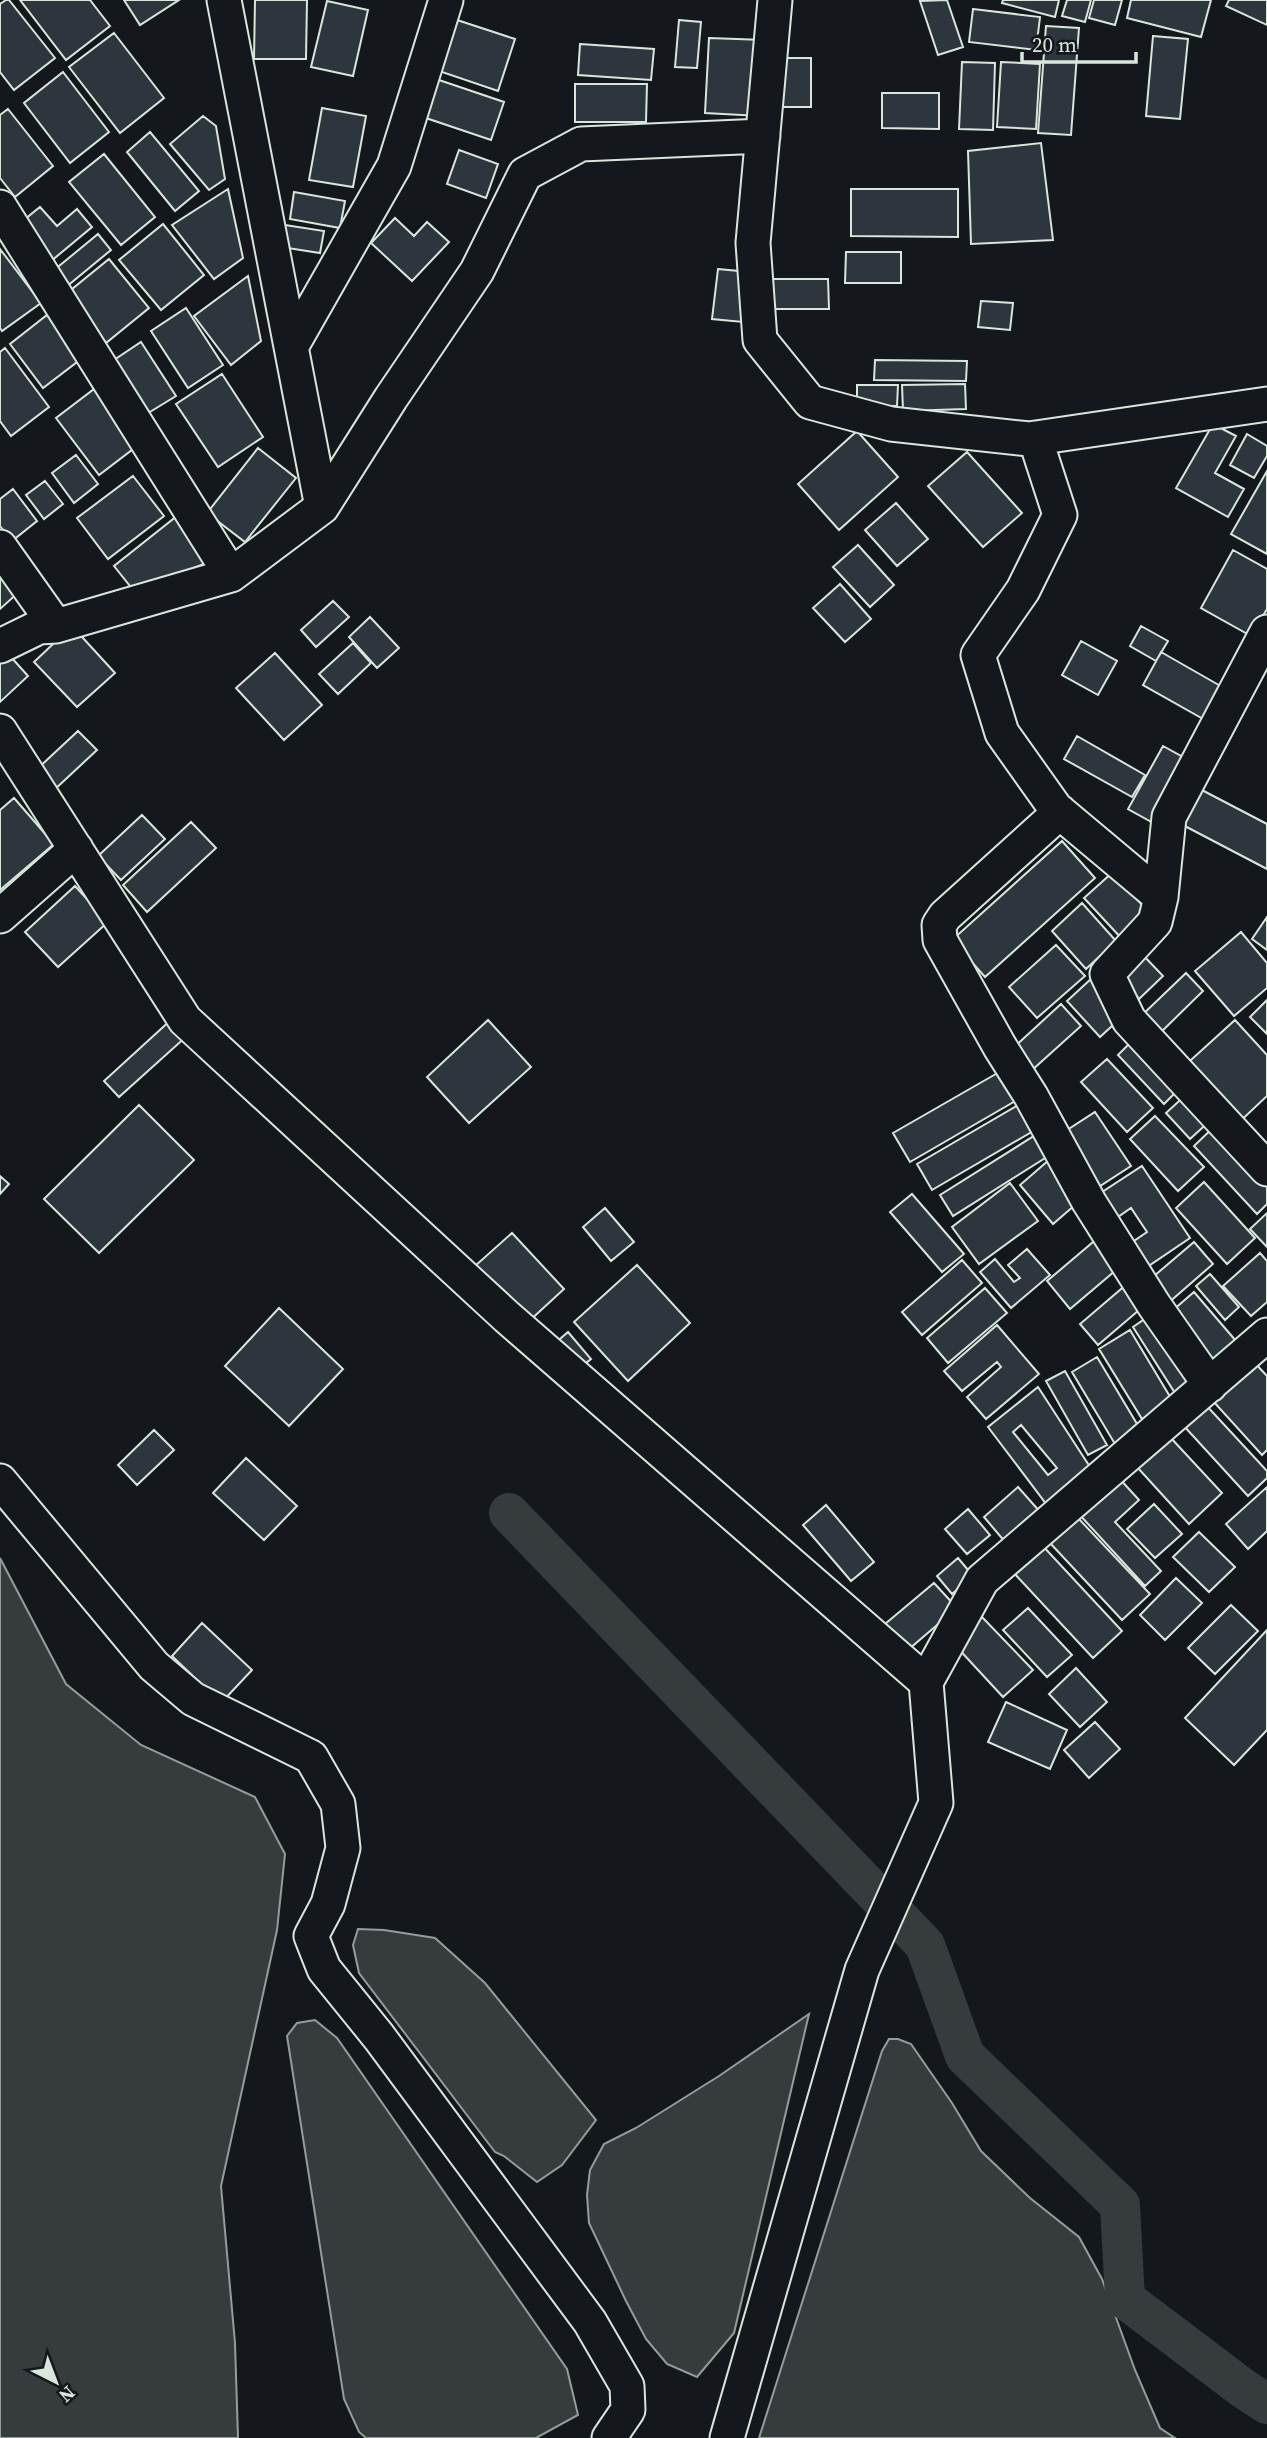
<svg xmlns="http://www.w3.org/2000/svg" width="1267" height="2438" viewBox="0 0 1267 2438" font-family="'Source Serif 4',serif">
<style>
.water{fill:#363b3e;stroke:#939e99;stroke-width:2}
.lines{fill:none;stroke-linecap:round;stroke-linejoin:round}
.canal{stroke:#363b3e;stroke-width:40}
.building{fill:#2c363c;stroke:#d8e6dc;stroke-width:2;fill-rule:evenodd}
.street-casing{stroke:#d8e6dc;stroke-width:37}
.street{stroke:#14181c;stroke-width:33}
</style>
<rect width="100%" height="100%" fill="#14181c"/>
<!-- water -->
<path class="water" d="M0 1558 66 1684 141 1745 255 1797 285 1854 277 1930 221 2186 235 2343 238 2438H0Z
M358 1929 384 1930 435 1938 485 1983 596 2120 562 2165 537 2182 504 2156 495 2152 359 1973 353 1945Z
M809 2014 734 2333 697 2377 667 2364 646 2339 626 2301 589 2223 587 2195 590 2170 604 2144 636 2128 719 2076Z
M315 2020 337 2038 567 2369 578 2415 536 2438H366L359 2432 344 2399 287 2036 297 2023Z
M889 2039H898L911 2044 952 2103 981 2151 1030 2198 1079 2237 1102 2279 1135 2370 1160 2428 1175 2438H759L882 2051Z"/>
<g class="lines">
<!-- canal -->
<path class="canal" d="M509 1513 925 1945 965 2056 1120 2205 1125 2299 1244 2389 1267 2404"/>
</g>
<!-- building -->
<path class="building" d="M6 0H9L55 58 14 90 0 72V4Z
M20 0H90L110 26 66 60Z
M124 0H179L140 25Z
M255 0H307L306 59H254Z
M947 0 963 47 938 55 920 1Z
M1003 0H1059L1055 17 1002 3Z
M1067 0H1091L1085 22 1062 16Z
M1094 0H1122L1115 25 1089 18Z
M1131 0H1211L1201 37 1127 18Z
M1229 0H1267V25L1226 6Z
M327 1 368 10 353 76 311 67Z
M973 9 1040 17 1036 50 969 42Z
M451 18 515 39 498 91 433 69Z
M679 20 701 22 697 68 675 67Z
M1046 26 1079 28 1071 135 1038 133Z
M114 33 164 98 120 133 69 67Z
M1153 36 1188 39 1180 119 1146 116Z
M709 38 764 40 760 116 705 113Z
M580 44 654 49 651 80 578 75Z
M775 58H811V107H774Z
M962 62 995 63 993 130 959 129Z
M1001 62 1040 64 1036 129 997 127Z
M63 72 109 132 70 163 24 103Z
M436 79 504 102 491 140 423 117Z
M575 84H647L646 122H575Z
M882 93H939V129L882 128Z
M322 108 366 116 353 187 309 180Z
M8 109 53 166 15 197 0 178V115Z
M203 116 216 126 225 179 209 190 170 144Z
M150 132 199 191 175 211 127 152Z
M1041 143 1053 240 971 244 968 151Z
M459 150 498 164 486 198 447 184Z
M104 154 155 217 121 245 69 182Z
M228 189 243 258 214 279 172 225Z
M851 189H958V237L851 236Z
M294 192 345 201 340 228 290 219Z
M40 207 57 226 77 209 92 227 50 262 19 224Z
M395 218 414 236 427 222 449 242 412 281 371 243Z
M163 224 204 275 161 310 119 260Z
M285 225 324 231 320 253 281 247Z
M98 234 111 250 66 287 53 271Z
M0 249 41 303 2 331 0 328Z
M846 252H901V283H845Z
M109 259 149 308 106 343 66 294Z
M718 269 749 272 743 322 712 319Z
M248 276 261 341 231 365 194 316Z
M765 279H828L829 309H765Z
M981 301 1013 303 1010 330 978 327Z
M186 308 223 365 188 388 151 331Z
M47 315 81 359 43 388 10 344Z
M141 342 176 396 145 415 111 362Z
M5 348 49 407 11 436 0 421V352Z
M875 360 967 361 966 381 874 380Z
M222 374 263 437 218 467 176 404Z
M965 384 966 409 903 411 902 385Z
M857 385H898L897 406H857Z
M98 386 141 443 99 475 56 418Z
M1213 424 1236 436 1215 473 1244 489 1228 517 1176 488Z
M857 431 898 477 839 530 798 484Z
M1247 434 1267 446V456L1254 478 1230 465Z
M258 448 296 478 245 542 207 513Z
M967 452 1022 513 983 547 928 486Z
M76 455 98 484 74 503 52 473Z
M1267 471V554L1231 534Z
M133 476 164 516 108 559 77 518Z
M45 481 63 504 44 519 26 495Z
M13 489 37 521 12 541 0 526V499Z
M896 503 928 539 897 566 865 530Z
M182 512 217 559 134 591 114 566Z
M858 545 894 585 870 607 833 567Z
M1233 550 1267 569V609L1251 636 1201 608Z
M0 569 20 591 0 609Z
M840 584 871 619 845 642 813 608Z
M333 601 349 617 316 647 301 630Z
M370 617 399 648 377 668 349 637Z
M72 626 115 673 77 707 34 662Z
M1141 626 1168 641 1156 661 1130 646Z
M1081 641 1117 661 1098 695 1062 675Z
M353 643 371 663 338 694 319 674Z
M2 647 28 676 0 702V648Z
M1161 652 1231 692 1212 724 1143 685Z
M275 653 322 705 284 740 236 688Z
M78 731 97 750 53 791 35 771Z
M1077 736 1145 775 1132 797 1064 759Z
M1163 746 1190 761 1155 824 1128 809Z
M1198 788 1267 824V869L1179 823Z
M14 798 54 844 0 890V810Z
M142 815 165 839 121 880 98 856Z
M191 822 216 848 147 912 123 885Z
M1062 841 1095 878 985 977 952 940Z
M1113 872 1151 915 1123 940 1084 898Z
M75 886 108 922 58 967 25 932Z
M1082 903 1116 941 1086 969 1052 931Z
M1267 917V950L1252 939Z
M1241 932 1267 963V988L1234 1016 1195 971Z
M1056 945 1085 976 1037 1018 1009 987Z
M1141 953 1163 976 1139 999 1117 976Z
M1186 973 1203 991 1156 1037 1138 1019Z
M1092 978 1125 1014 1100 1037 1067 1001Z
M1267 1000V1034L1250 1017Z
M1061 1004 1081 1026 1031 1071 1012 1049Z
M173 1018 188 1035 119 1097 104 1081Z
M488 1020 531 1067 469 1123 427 1077Z
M1235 1020 1267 1055V1096L1234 1127 1181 1069Z
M1136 1037 1182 1086 1164 1104 1118 1055Z
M1107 1059 1153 1108 1127 1132 1081 1082Z
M1001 1071 1017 1100 910 1162 893 1133Z
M1189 1092 1213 1118 1190 1139 1166 1113Z
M1020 1104 1035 1130 932 1190 917 1164Z
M139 1105 194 1160 99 1253 44 1199Z
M1095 1112 1131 1166 1097 1188 1061 1134Z
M1155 1116 1204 1167 1178 1191 1130 1139Z
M1219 1122 1267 1173V1204L1257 1214 1194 1146Z
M1037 1134 1050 1155 953 1216 940 1195Z
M1049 1160 1082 1199 1053 1224 1020 1185Z
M1142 1166 1190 1238 1147 1267 1131 1243 1147 1232 1131 1208 1115 1219 1099 1194Z
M0 1176 9 1184 0 1194Z
M1204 1182 1255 1238 1227 1264 1176 1208Z
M1010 1183 1038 1221 979 1264 952 1227Z
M912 1194 964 1254 942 1272 890 1212Z
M605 1208 634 1242 611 1261 583 1227Z
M1267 1213V1247L1250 1229Z
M512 1233 564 1289 527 1323 475 1266Z
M1099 1237 1122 1265 1070 1309 1047 1281Z
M1194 1242 1213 1264 1167 1304 1147 1282Z
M1027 1249 1050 1275 1011 1308 980 1272 995 1259 1014 1282 1020 1278 1008 1265Z
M1260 1253 1267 1261V1302L1251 1316 1223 1286Z
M962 1260 982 1283 922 1335 902 1312Z
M637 1265 690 1323 628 1381 574 1322Z
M1210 1274 1239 1307 1225 1320 1196 1286Z
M1127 1284 1145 1305 1098 1345 1080 1324Z
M985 1288 1007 1313 948 1363 927 1338Z
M1194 1292 1236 1341 1207 1365 1165 1317Z
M279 1308 343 1369 289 1426 225 1366Z
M1155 1312 1198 1378 1175 1393 1133 1327Z
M997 1325 1039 1374 986 1419 967 1397 1001 1367 997 1362 962 1391 944 1371Z
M1130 1330 1172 1400 1142 1419 1099 1349Z
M568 1332 591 1359 576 1371 553 1345Z
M1097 1357 1140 1429 1115 1444 1072 1372Z
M1254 1362 1267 1376V1450L1262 1455 1213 1401Z
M1065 1371 1107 1445 1088 1455 1046 1381Z
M1038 1387 1092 1470 1047 1505 988 1427ZM1021 1425 1057 1468 1048 1475 1013 1432Z
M1205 1404 1267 1471V1478L1248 1496 1183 1425Z
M154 1430 174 1450 137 1485 118 1465Z
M1170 1437 1222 1493 1189 1524 1137 1467Z
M246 1458 297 1506 264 1540 213 1493Z
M1118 1477 1139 1500 1115 1522 1161 1571 1145 1586 1078 1513Z
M1018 1487 1041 1513 1006 1543 984 1517Z
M1267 1487V1531L1248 1549 1226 1524Z
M1154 1504 1182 1534 1155 1558 1127 1529Z
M826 1505 874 1562 851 1581 803 1525Z
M968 1509 990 1535 967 1554 945 1529Z
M1078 1518 1150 1594 1122 1620 1050 1543Z
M1199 1532 1235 1567 1209 1592 1173 1557Z
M1041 1544 1122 1631 1093 1658 1012 1571Z
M958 1558 973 1576 952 1594 937 1576Z
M1176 1578 1202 1603 1165 1640 1140 1615Z
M934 1583 957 1608 902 1655 879 1629Z
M1231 1605 1258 1631 1215 1674 1188 1648Z
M1028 1608 1072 1655 1047 1677 1003 1630Z
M982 1617 1033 1670 1003 1697 954 1644Z
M202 1623 252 1670 221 1703 172 1656Z
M1267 1630V1730L1234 1765 1185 1718Z
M1076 1668 1107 1702 1080 1727 1049 1694Z
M1006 1702 1067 1730 1050 1769 988 1742Z
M1095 1722 1120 1749 1089 1778 1064 1750Z"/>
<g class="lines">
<!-- street casing -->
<g class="street-casing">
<path id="street" d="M224 0 322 507
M775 0 753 243 760 340 810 402 891 424 1029 439 1267 404
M0 207 231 575
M291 347 394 166 446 0
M1035 438 1060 515 1023 590 978 655 1002 733 1056 809 1161 897 1155 922 1107 974 1129 1020 1267 1169
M0 547 56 626
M0 646 39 627 56 626 231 575 322 507 391 398 477 271 525 174 581 144 763 136
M0 731 185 1020 507 1317 926 1682
M1060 812 945 916 939 925 940 940 1000 1047 1031 1096 1089 1202 1154 1305 1210 1385
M1161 897 1169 817 1267 632
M0 916 76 849
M0 1481 154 1666 193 1699 311 1757 338 1804 343 1848 328 1904 311 1936 324 1969 379 2037 590 2322 627 2386 628 2410 609 2438
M727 2438 862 1970 936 1803 926 1682 982 1580 1267 1335"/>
</g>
<!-- street -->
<use href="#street" class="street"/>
</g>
<!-- north arrow -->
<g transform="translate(56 2382) rotate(138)" stroke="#14181c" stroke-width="5" paint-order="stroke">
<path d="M0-5L12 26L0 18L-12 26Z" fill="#d8e6dc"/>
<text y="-10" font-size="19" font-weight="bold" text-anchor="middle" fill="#d8e6dc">N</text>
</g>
<!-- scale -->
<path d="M1022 52v10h114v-10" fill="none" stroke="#d8e6dc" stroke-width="3.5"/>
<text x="1032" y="52" font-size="21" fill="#d8e6dc" stroke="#14181c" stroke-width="5" paint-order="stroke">20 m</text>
</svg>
